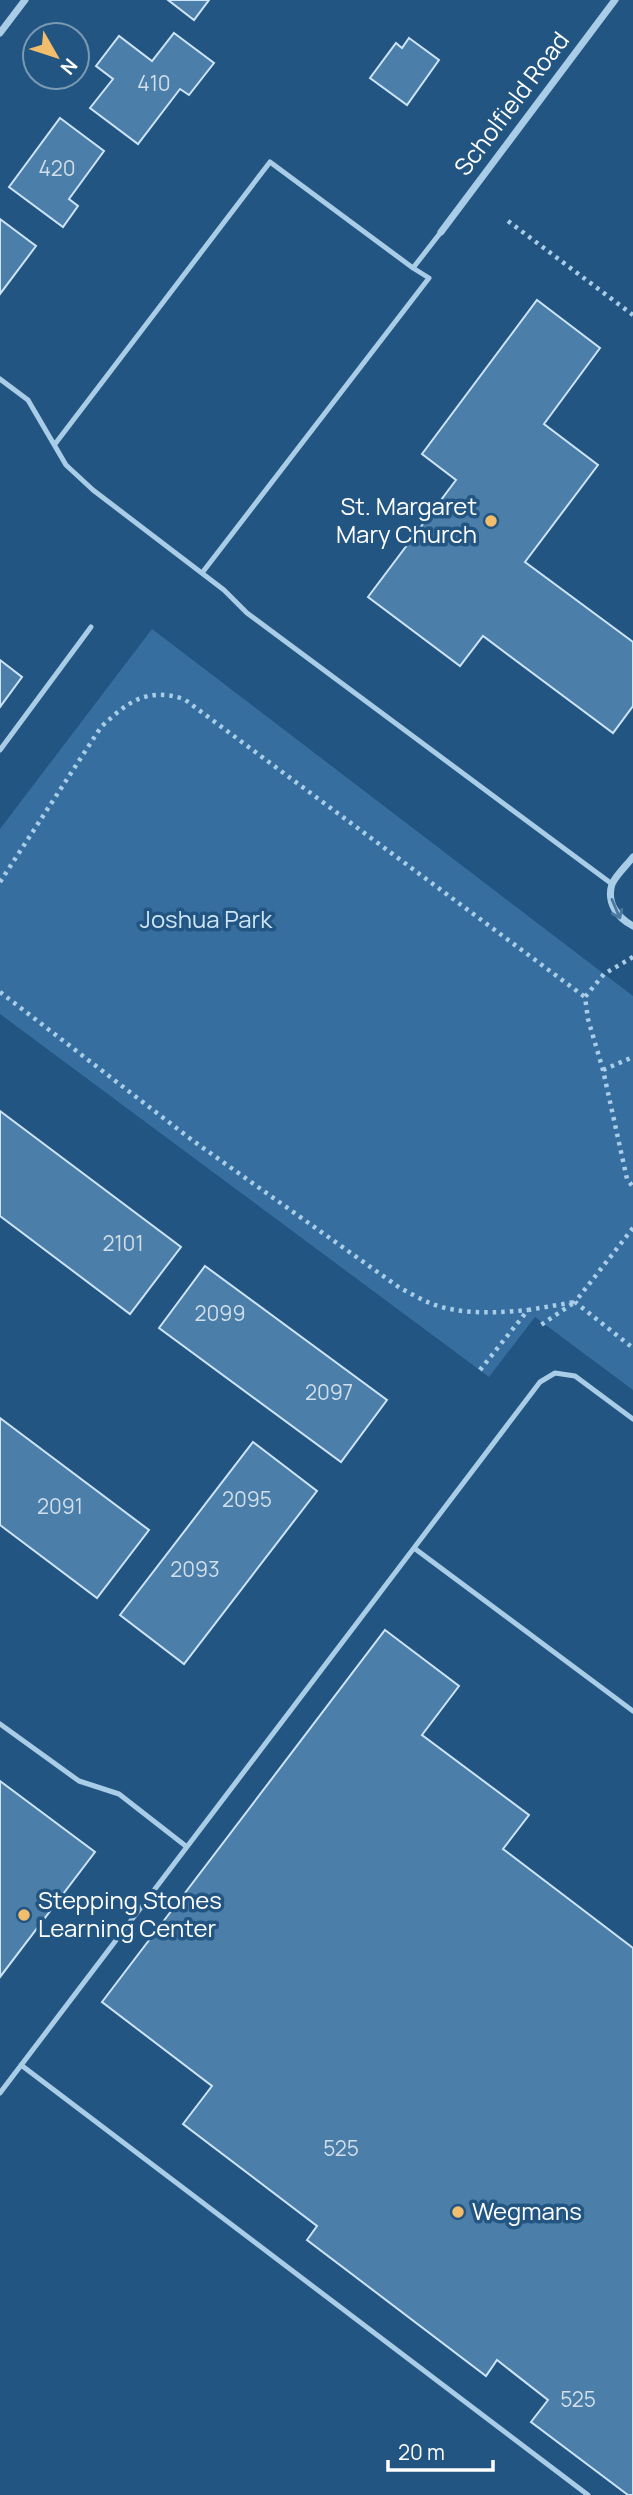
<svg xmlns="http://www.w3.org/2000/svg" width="633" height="2495" viewBox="0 0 633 2495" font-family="Manrope,sans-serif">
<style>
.green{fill:#366f9f}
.building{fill:#4b7faa;stroke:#cde4f6;stroke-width:2}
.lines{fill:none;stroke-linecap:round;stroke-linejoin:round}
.path{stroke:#a9cce7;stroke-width:4.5;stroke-dasharray:3.5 5;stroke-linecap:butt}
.service{stroke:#a9cce7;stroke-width:5}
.minor{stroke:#a9cce7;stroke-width:7}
.oneway{stroke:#4a79a0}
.poi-dot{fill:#f3be6c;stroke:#225581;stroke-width:2.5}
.labels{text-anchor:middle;stroke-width:7;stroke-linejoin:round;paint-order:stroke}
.number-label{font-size:21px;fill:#d2dfea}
.street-label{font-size:24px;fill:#fff;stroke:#225581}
.poi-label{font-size:24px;fill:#fff;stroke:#225581;text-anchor:start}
.park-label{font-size:24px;fill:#cde4f6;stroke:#225581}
</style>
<rect width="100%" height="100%" fill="#225581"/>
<!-- green -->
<path class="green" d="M152 629 633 996V1390L535 1317 489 1377 0 1014V829Z"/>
<!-- building -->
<path class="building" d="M168 0H209L194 20Z
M174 33 214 63 189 95 180 89 138 144 90 108 113 79 96 66 119 36 152 61Z
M409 38 439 60 407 105 370 78 396 43 402 48Z
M60 118 104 151 69 199 78 206 63 227 9 187Z
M0 219 36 246 0 294Z
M537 300 600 348 544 424 598 465 525 562 633 642V706L613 733 483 636 460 666 368 597 456 480 422 454Z
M0 660 22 677 0 707Z
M0 1111 181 1247 130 1314 0 1216Z
M205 1266 387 1400 341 1462 159 1328Z
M0 1418 149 1530 97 1598 0 1525Z
M253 1442 317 1491 184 1664 120 1615Z
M385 1630 459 1686 422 1735 529 1815 503 1849 633 1948V2495H628L531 2422 548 2400 497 2360 486 2376 307 2240 317 2226 183 2124 212 2086 102 2002Z
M0 1781 95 1852 0 1977Z"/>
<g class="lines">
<!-- path -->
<path class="path" d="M508 221 633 315
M0 882 101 727C128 702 146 687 184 699L585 997
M633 957 604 974 585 997 588 1019 603 1070 627 1179 633 1187
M0 992 192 1140 400 1288C410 1293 420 1299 430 1303 459 1315 497 1313 528 1310
M603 1070 633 1057
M633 1228 575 1302 633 1348
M480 1370 528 1310 575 1302 538 1327"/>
<!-- service -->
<path class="service" d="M0 379 28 400 66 465 93 490 224 590 247 613 612 884
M55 444 270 162 413 268
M202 573 429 278 413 268 441 232
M0 750 91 627
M414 1548 633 1711
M0 1724 79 1781 119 1794 187 1847
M21 2065 588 2495
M0 2093 540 1382 555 1373 575 1376 633 1419"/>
<!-- minor -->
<path class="minor" d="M0 33 25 0
M441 232 615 0
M633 857C627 865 616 875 612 884 606 903 618 918 633 926"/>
</g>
<!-- one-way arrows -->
<defs><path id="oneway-shaft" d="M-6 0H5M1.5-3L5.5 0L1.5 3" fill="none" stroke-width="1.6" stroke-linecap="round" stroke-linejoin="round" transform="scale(1.75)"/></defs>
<use class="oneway" href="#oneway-shaft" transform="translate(616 909) rotate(67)"/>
<!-- markers -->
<g class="poi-dot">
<circle cx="491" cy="521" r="7"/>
<circle cx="24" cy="1915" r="7"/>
<circle cx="458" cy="2212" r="7"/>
</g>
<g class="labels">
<!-- number labels -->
<g class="number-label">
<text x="154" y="91">410</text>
<text x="57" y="176">420</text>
<text x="123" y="1251">2101</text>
<text x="220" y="1321">2099</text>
<text x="329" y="1400">2097</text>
<text x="247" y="1507">2095</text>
<text x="60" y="1514">2091</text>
<text x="195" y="1577">2093</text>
<text x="341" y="2156">525</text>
<text x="578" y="2407">525</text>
</g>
<!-- street labels -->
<g class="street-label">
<text transform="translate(512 104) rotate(-53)" y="8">Scholfield Road</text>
</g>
<!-- poi labels -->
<g class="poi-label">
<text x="477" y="515" text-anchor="end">St. Margaret<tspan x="477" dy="28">Mary Church</tspan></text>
<text x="38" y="1909">Stepping Stones<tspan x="38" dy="28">Learning Center</tspan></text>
<text x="472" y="2220">Wegmans</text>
</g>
<!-- park labels -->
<g class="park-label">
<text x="206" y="928">Joshua Park</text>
</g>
</g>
<!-- north arrow -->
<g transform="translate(56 56) rotate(129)"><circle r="33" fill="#225581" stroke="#7a99b3" stroke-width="2"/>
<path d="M0-5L12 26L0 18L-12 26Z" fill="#f3be6c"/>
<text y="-10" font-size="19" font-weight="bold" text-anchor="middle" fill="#ffffff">N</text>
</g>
<!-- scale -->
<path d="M388 2460v10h105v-10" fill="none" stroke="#ffffff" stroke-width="3.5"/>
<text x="398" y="2460" font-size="21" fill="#ffffff" stroke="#225581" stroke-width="5" paint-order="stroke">20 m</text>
</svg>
